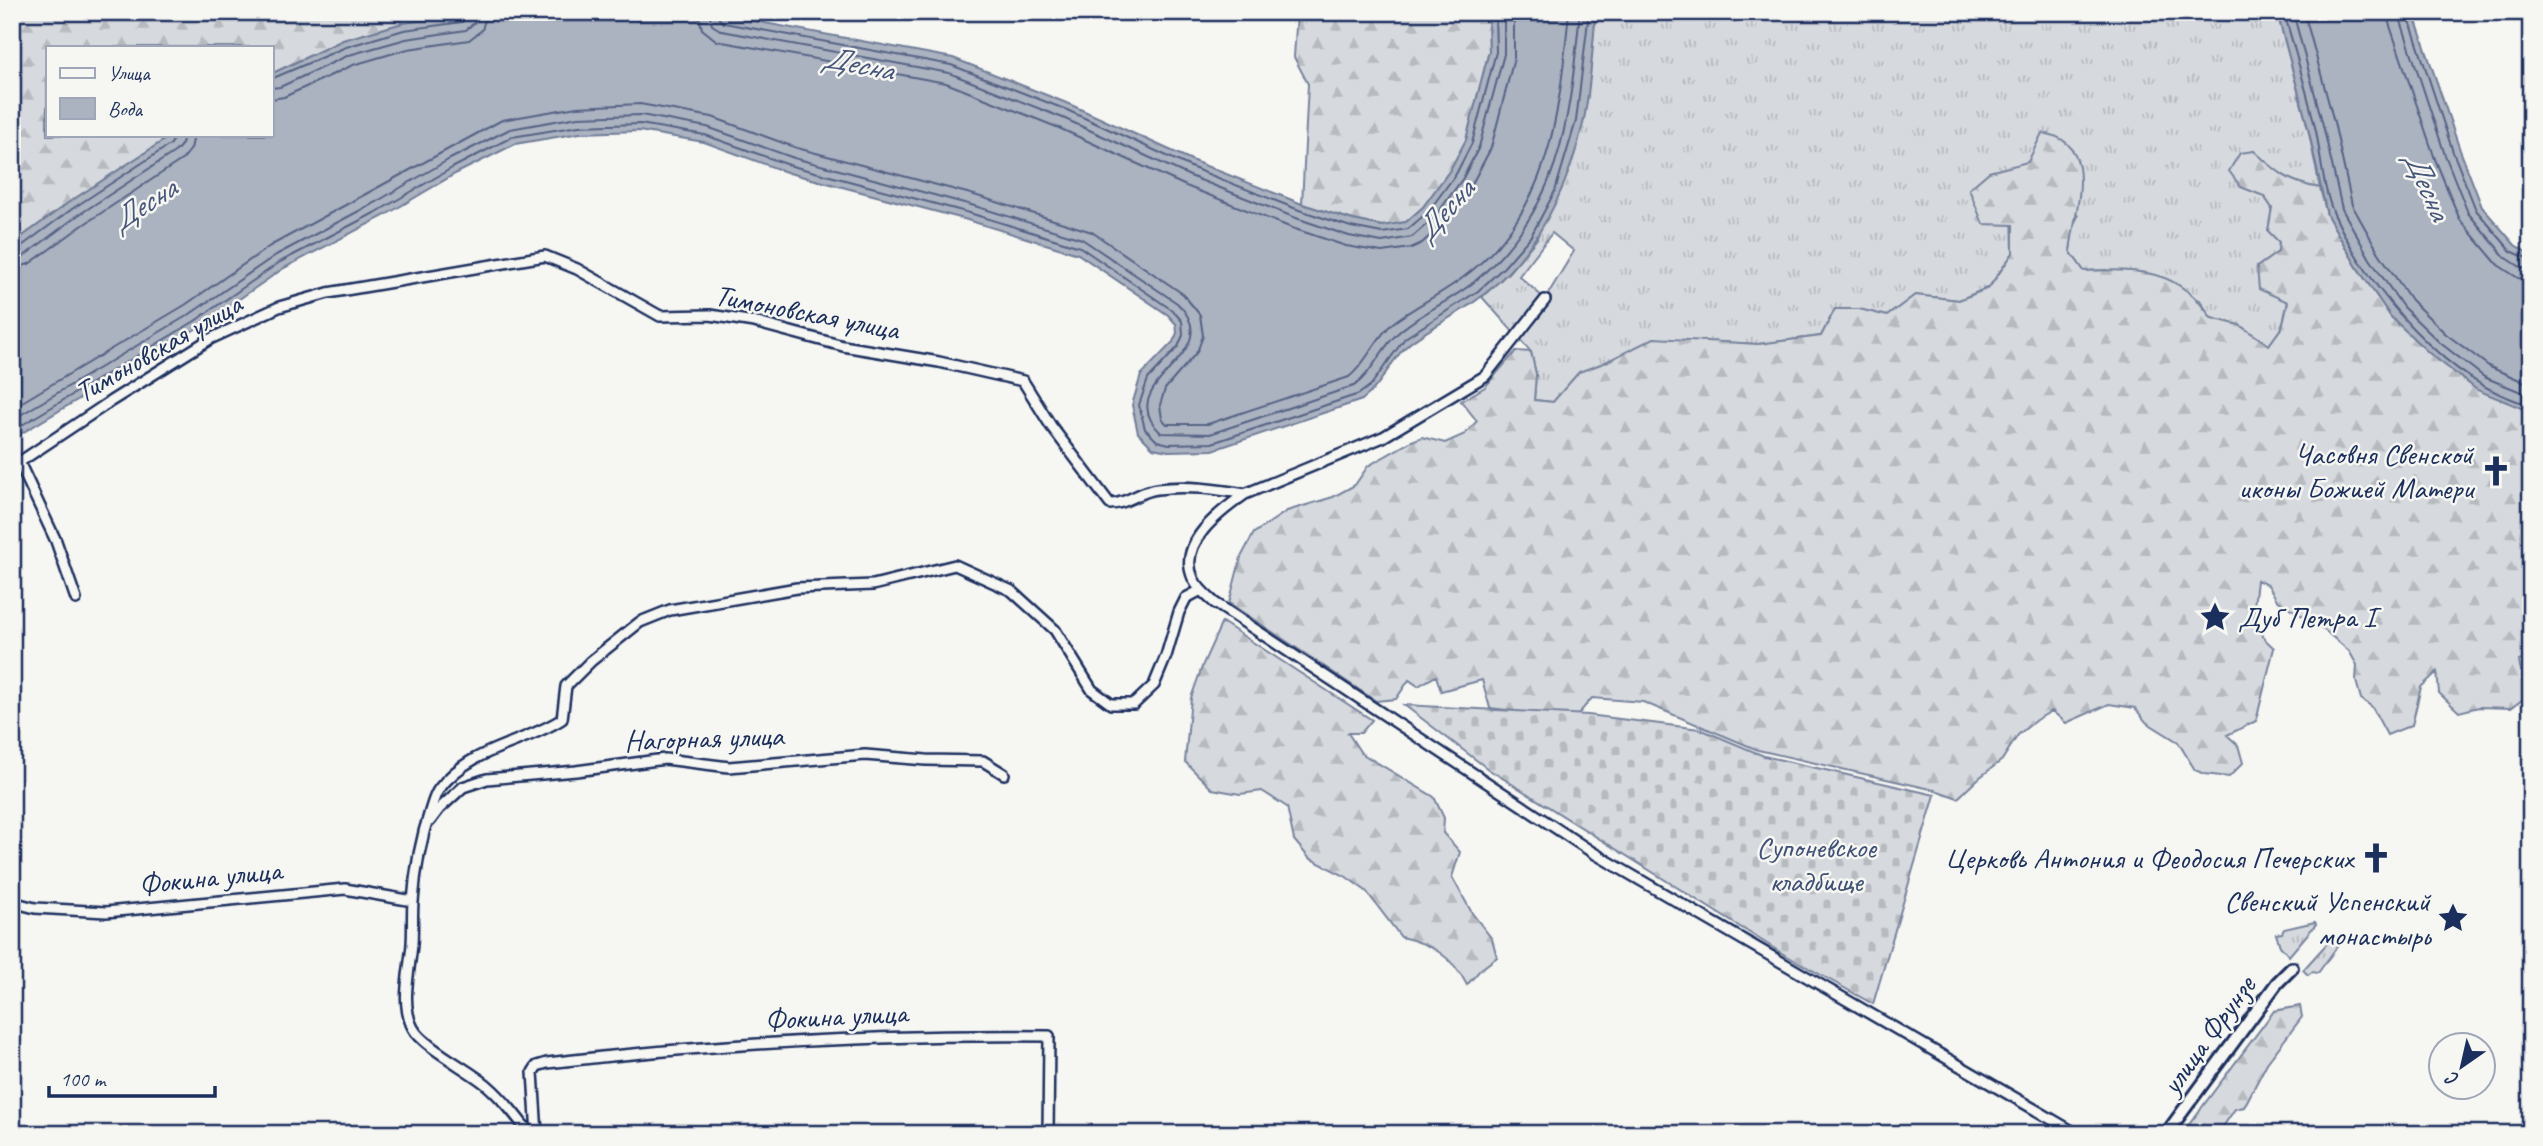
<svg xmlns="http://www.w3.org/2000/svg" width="2543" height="1146" viewBox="0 0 2543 1146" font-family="Caveat,sans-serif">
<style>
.grass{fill:url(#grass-tufts);stroke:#78849e;stroke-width:2;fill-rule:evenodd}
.forest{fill:url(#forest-firs);stroke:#78849e;stroke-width:2}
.cemetery{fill:url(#cemetery-stones);stroke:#78849e;stroke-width:2}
.water{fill:#abb2c0;stroke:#717e99;stroke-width:2}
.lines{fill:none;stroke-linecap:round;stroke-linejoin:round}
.shore{stroke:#556385;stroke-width:2}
.minor-casing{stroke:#1b2f5e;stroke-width:14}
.tertiary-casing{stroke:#1b2f5e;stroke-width:16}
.minor{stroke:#f6f6f2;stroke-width:9}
.tertiary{stroke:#f6f6f2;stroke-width:10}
.labels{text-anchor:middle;stroke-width:5;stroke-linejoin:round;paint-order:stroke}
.street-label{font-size:30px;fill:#1b2f5e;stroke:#f6f6f2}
.poi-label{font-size:30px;fill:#1b2f5e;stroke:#f6f6f2;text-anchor:end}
.park-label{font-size:30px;fill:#405177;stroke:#f6f6f2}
.water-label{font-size:32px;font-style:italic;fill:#46567b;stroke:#f6f6f2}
</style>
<defs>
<pattern id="grass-tufts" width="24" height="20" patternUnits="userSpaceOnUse" patternTransform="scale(1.75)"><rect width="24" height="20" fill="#d6d9dd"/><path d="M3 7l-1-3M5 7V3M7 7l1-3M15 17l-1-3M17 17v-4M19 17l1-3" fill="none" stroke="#b7bbc0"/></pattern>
<pattern id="forest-firs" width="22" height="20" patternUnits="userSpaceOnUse" patternTransform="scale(1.75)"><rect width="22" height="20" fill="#d6d9dd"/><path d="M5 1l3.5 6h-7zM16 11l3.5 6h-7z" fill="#b7bbc0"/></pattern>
<pattern id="cemetery-stones" width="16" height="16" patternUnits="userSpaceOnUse" patternTransform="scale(1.75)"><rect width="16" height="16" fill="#d6d9dd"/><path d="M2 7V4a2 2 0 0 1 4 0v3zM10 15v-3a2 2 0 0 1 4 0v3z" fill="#b7bbc0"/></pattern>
</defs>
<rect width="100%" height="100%" fill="#f6f6f2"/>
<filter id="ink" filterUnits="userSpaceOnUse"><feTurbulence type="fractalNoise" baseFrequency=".0143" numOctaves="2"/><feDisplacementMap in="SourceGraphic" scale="14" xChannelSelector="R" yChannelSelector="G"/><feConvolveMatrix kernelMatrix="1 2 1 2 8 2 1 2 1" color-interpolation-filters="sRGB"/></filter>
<g filter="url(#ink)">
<!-- grass -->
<path class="grass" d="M1596 12H2277L2308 128 2320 188C2289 183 2277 172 2254 151L2241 187 2264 196 2272 208 2268 231 2279 242 2278 252 2257 267 2288 302 2282 327 2269 345 2239 325 2211 318 2200 300 2106 270 2084 271 2070 251 2073 226 2078 216 2028 162 2011 167 2013 253 1989 287 1959 300 1915 295 1887 316 1859 309H1835L1821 336 1758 344 1654 339 1604 363 1579 372 1553 402 1534 400 1536 374 1531 352 1482 297 1509 272 1536 240 1583 123ZM1552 233 1574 251 1545 299 1519 276Z
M2315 922 2316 924 2289 956 2280 946 2276 934 2282 933 2284 929Z
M2332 938 2339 944 2318 973 2312 972 2308 975 2303 970Z"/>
<!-- forest -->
<path class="forest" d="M12 12H82L92 16 98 12H385L403 23 343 40 271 74V47H47V135H172L68 203 12 244Z
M1297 12H1488L1489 51 1466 140 1450 170 1423 207 1406 222 1382 226 1353 220 1302 204 1308 84 1294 57Z
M2042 133C2102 141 2074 213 2070 251L2084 271C2137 269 2179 268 2211 318L2239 325 2269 345 2282 327 2288 302 2259 289 2257 267 2278 252 2279 242 2268 231 2272 208 2264 196 2241 187 2229 171 2240 153 2254 151C2277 172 2289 183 2320 188L2327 215 2357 267 2391 317 2524 410 2531 412V657L2519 661 2526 697 2511 708 2479 707 2459 712 2439 693 2437 672 2421 687 2412 725 2387 735 2372 707 2361 699 2356 681 2357 665 2349 651 2323 629 2277 600 2268 585 2257 580C2254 611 2247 625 2274 648L2256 721 2227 735 2238 745 2243 763 2229 777 2204 774 2195 770 2178 742 2146 722 2135 708 2109 704 2066 723 2052 711 2036 720 2018 735 2002 760 1979 778 1958 798 1935 790 1758 750 1643 702 1592 698 1575 718 1490 708 1482 680 1441 691 1436 676 1418 686 1409 680 1396 699 1376 701 1229 603 1241 557 1254 533 1287 511 1333 497 1355 485 1368 466 1412 441 1422 437 1445 443 1465 434 1477 421 1461 401 1485 387 1516 351 1531 352 1536 374 1534 400 1553 402 1579 372 1604 363 1654 338 1758 344 1821 336 1835 309H1859L1887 316 1915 295 1959 300 1989 288 2013 253V225L1983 224 1969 189 1989 172 2028 162Z
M1222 622 1372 720 1361 733H1348L1361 753 1434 797 1444 818 1443 833 1460 852 1452 877 1472 913 1492 939 1497 957 1480 970 1467 985C1452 956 1432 944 1401 937L1366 891 1345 876 1309 858 1294 840 1287 807 1262 791 1240 794 1212 789 1185 762 1191 698 1203 664Z
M2300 1006 2302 1017 2267 1063 2244 1107 2235 1109 2218 1134H2182L2274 1011Z"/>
<!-- cemetery -->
<path class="cemetery" d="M1404 705 1588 715 1700 729 1764 756 1935 795 1873 1004 1780 952 1488 769Z"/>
<!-- water -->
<path class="water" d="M486 12H706L953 58 1069 104 1196 162 1302 204 1353 220 1382 226 1406 222 1423 207 1450 170 1466 140 1489 51 1488 12H1596C1592 49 1591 88 1583 124 1567 191 1537 253 1482 296 1460 314 1432 326 1410 343 1390 359 1384 384 1362 400L1213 450 1168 451 1153 448 1138 433 1132 405 1141 375 1173 342 1177 333 1176 324 1168 315 1078 254 964 219 789 173 704 142 639 131 580 133 515 144 455 174 384 216 284 268 199 327 12 439V244L68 203 172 135H271V74L343 40 403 23Z
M2277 12H2413L2460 150 2482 207 2515 245 2531 255V412L2477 390 2429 353 2391 317 2357 267 2327 215 2308 128Z"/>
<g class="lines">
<!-- shore -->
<path class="shore" d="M698 12 702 29 717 41 946 83 1059 128 1186 186 1292 228 1346 246 1382 252 1411 248 1422 243 1444 223 1473 182 1491 148 1514 58V12
M709 12 712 25 722 31 949 73 1063 118 1190 176 1296 218 1349 236 1382 242 1412 237 1434 218 1463 178 1479 147 1504 54V12
M718 12 719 19 724 23 951 65 1067 110 1193 168 1299 210 1351 227 1382 233 1408 229 1428 212 1456 174 1472 143 1496 52 1495 12
M2284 12C2295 52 2307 91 2316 131 2321 157 2323 189 2334 214 2367 287 2449 386 2531 405
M2293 12 2323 125 2342 209 2370 259 2403 307 2439 342 2484 377 2531 396
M2304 12 2334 122 2352 205 2379 253 2411 300 2446 334 2490 367 2531 385
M2388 12 2389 23 2435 159 2460 220 2498 265 2518 278 2531 280
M2398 12 2445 155 2468 213 2505 257 2522 268 2531 269
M2407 12 2453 152 2476 210 2511 251 2531 260
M271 79 346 47 404 30 462 22 467 18 468 12
M271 88 280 87 349 55 406 39 466 30 474 23 477 12
M271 99 284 97 353 65 408 49 469 40 482 30 487 12
M12 249 19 248 72 209 171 144 175 135
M12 258 24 256 77 216 176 151 182 144 184 135
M12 269 29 264 83 225 183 159 191 149 194 135
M12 408 185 305 270 246 502 120 577 107 640 104 712 117 797 148 971 194 1092 232 1183 294 1200 315 1203 336 1197 352 1165 389 1160 405 1162 419 1167 424H1208L1349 377C1367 363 1375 338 1393 323 1415 306 1442 294 1465 276 1552 210 1559 112 1569 12
M12 420 190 314 276 255 376 202 448 160 510 129 578 117 641 115 707 127 794 158 968 204 1082 239 1177 303C1233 356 1107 382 1161 433L1210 434 1354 386C1373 372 1381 348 1398 333 1420 313 1451 301 1474 282 1563 207 1569 120 1580 12
M12 431 195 321 280 262 380 210 452 168 512 137 579 126 640 124 705 135 792 166 966 212 1080 247 1172 310 1182 321 1183 335 1178 347 1148 379 1139 405 1145 429 1157 441 1169 444 1212 443 1359 394 1371 385 1405 338 1478 291 1504 267 1531 236 1555 191 1576 121 1589 12"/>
<!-- minor casing -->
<g class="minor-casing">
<path id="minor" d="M1545 300 1485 376 1383 437 1245 494C1221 511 1177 543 1193 578 1197 588 1207 596 1215 603L1592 852 2077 1134
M19 462 56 541 76 599
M12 467 111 401 210 339 279 307 328 293 545 256 577 269 660 316 710 315 754 322 843 346 939 362 1023 381 1051 426 1110 504C1127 504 1140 491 1157 489 1186 485 1216 489 1245 494
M430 821 439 809 463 787 487 779 576 771 665 759 729 767 865 755 926 760 983 761 1004 774
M12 902 35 908 106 912 345 889 413 901
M530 1134C517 1117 504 1100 488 1086 470 1070 423 1047 413 1028 400 1004 410 970 412 944 413 930 412 916 413 902 415 871 421 838 431 808 433 802 435 794 439 789 471 747 522 745 562 719L566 686 591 661 640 622 670 610 797 588 873 585 955 565 1012 591 1055 630 1092 690 1111 704H1134L1154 685 1166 656 1179 612 1186 598 1201 590
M537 1134 533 1072 537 1066 547 1063C713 1044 882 1034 1049 1036L1048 1134"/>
</g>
<!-- tertiary casing -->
<g class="tertiary-casing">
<path id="tertiary" d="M2166 1134 2277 983 2292 968"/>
</g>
<!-- minor -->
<use href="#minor" class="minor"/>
<!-- tertiary -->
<use href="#tertiary" class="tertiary"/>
</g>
</g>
<!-- icons -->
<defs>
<g id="church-bare" transform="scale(2.415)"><path d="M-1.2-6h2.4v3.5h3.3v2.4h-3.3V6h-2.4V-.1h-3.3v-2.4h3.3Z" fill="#1b2f5e" stroke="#f6f6f2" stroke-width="2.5" paint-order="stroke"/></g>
<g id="sight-bare" transform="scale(2.415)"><path d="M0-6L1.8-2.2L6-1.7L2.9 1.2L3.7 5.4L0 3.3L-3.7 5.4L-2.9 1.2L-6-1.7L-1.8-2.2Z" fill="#1b2f5e" stroke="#f6f6f2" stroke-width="2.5" paint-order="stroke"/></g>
</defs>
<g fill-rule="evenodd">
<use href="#church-bare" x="2496" y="471"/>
<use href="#sight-bare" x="2215" y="617"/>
<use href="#church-bare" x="2376" y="858"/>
<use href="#sight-bare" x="2453" y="918"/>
</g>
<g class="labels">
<!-- street labels -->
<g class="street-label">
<text transform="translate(807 312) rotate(11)" y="10">Тимоновская улица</text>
<text transform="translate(158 348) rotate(-30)" y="10">Тимоновская улица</text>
<text transform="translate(704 738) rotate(-2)" y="10">Нагорная улица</text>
<text transform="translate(210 877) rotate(-6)" y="10">Фокина улица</text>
<text transform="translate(836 1016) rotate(-3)" y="10">Фокина улица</text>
<text transform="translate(2208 1035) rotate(-54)" y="10">улица Фрунзе</text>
</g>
<!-- poi labels -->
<g class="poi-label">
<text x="2473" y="464">Часовня Свенской<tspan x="2473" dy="34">иконы Божией Матери</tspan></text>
<text x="2238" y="627" text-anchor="start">Дуб Петра I</text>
<text x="2353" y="868">Церковь Антония и Феодосия Печерских</text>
<text x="2430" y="911">Свенский Успенский<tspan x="2430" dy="34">монастырь</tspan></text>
</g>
<!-- park labels -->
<g class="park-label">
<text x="1816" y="857">Супоневское<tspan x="1816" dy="34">кладбище</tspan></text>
</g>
<!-- water labels -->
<g class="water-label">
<text transform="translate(858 63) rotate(11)" y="11">Десна</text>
<text transform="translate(2428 185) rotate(66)" y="11">Десна</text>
<text transform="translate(143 204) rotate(-33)" y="11">Десна</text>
<text transform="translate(1444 210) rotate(-48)" y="11">Десна</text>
</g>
</g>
<!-- margin -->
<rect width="2543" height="1146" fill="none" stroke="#f6f6f2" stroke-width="42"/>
<rect x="21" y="21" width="2501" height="1104" fill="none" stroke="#1b2f5e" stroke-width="2.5" filter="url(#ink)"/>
<!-- legend -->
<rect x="46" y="46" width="228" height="91" fill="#f6f6f2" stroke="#9ea6b7" stroke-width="2"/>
<rect x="60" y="68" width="35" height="10" fill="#f6f6f2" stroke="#9ea6b7" stroke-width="2"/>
<text x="108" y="80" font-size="21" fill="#1b2f5e">Улица</text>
<rect x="60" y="98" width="35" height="21" fill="#abb2c0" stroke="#9ea6b7" stroke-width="2"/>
<text x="108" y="116" font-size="21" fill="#1b2f5e">Вода</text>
<!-- north arrow -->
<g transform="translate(2462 1066) rotate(214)"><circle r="33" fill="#f6f6f2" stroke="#9ea6b7" stroke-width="2"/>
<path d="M0-5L12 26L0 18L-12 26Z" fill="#1b2f5e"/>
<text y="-10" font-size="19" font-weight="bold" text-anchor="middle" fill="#1b2f5e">С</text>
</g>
<!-- scale -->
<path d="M49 1086v10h166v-10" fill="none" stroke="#1b2f5e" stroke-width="3.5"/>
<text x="60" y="1086" font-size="21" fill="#1b2f5e" stroke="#f6f6f2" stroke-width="5" paint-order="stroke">100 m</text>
</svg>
